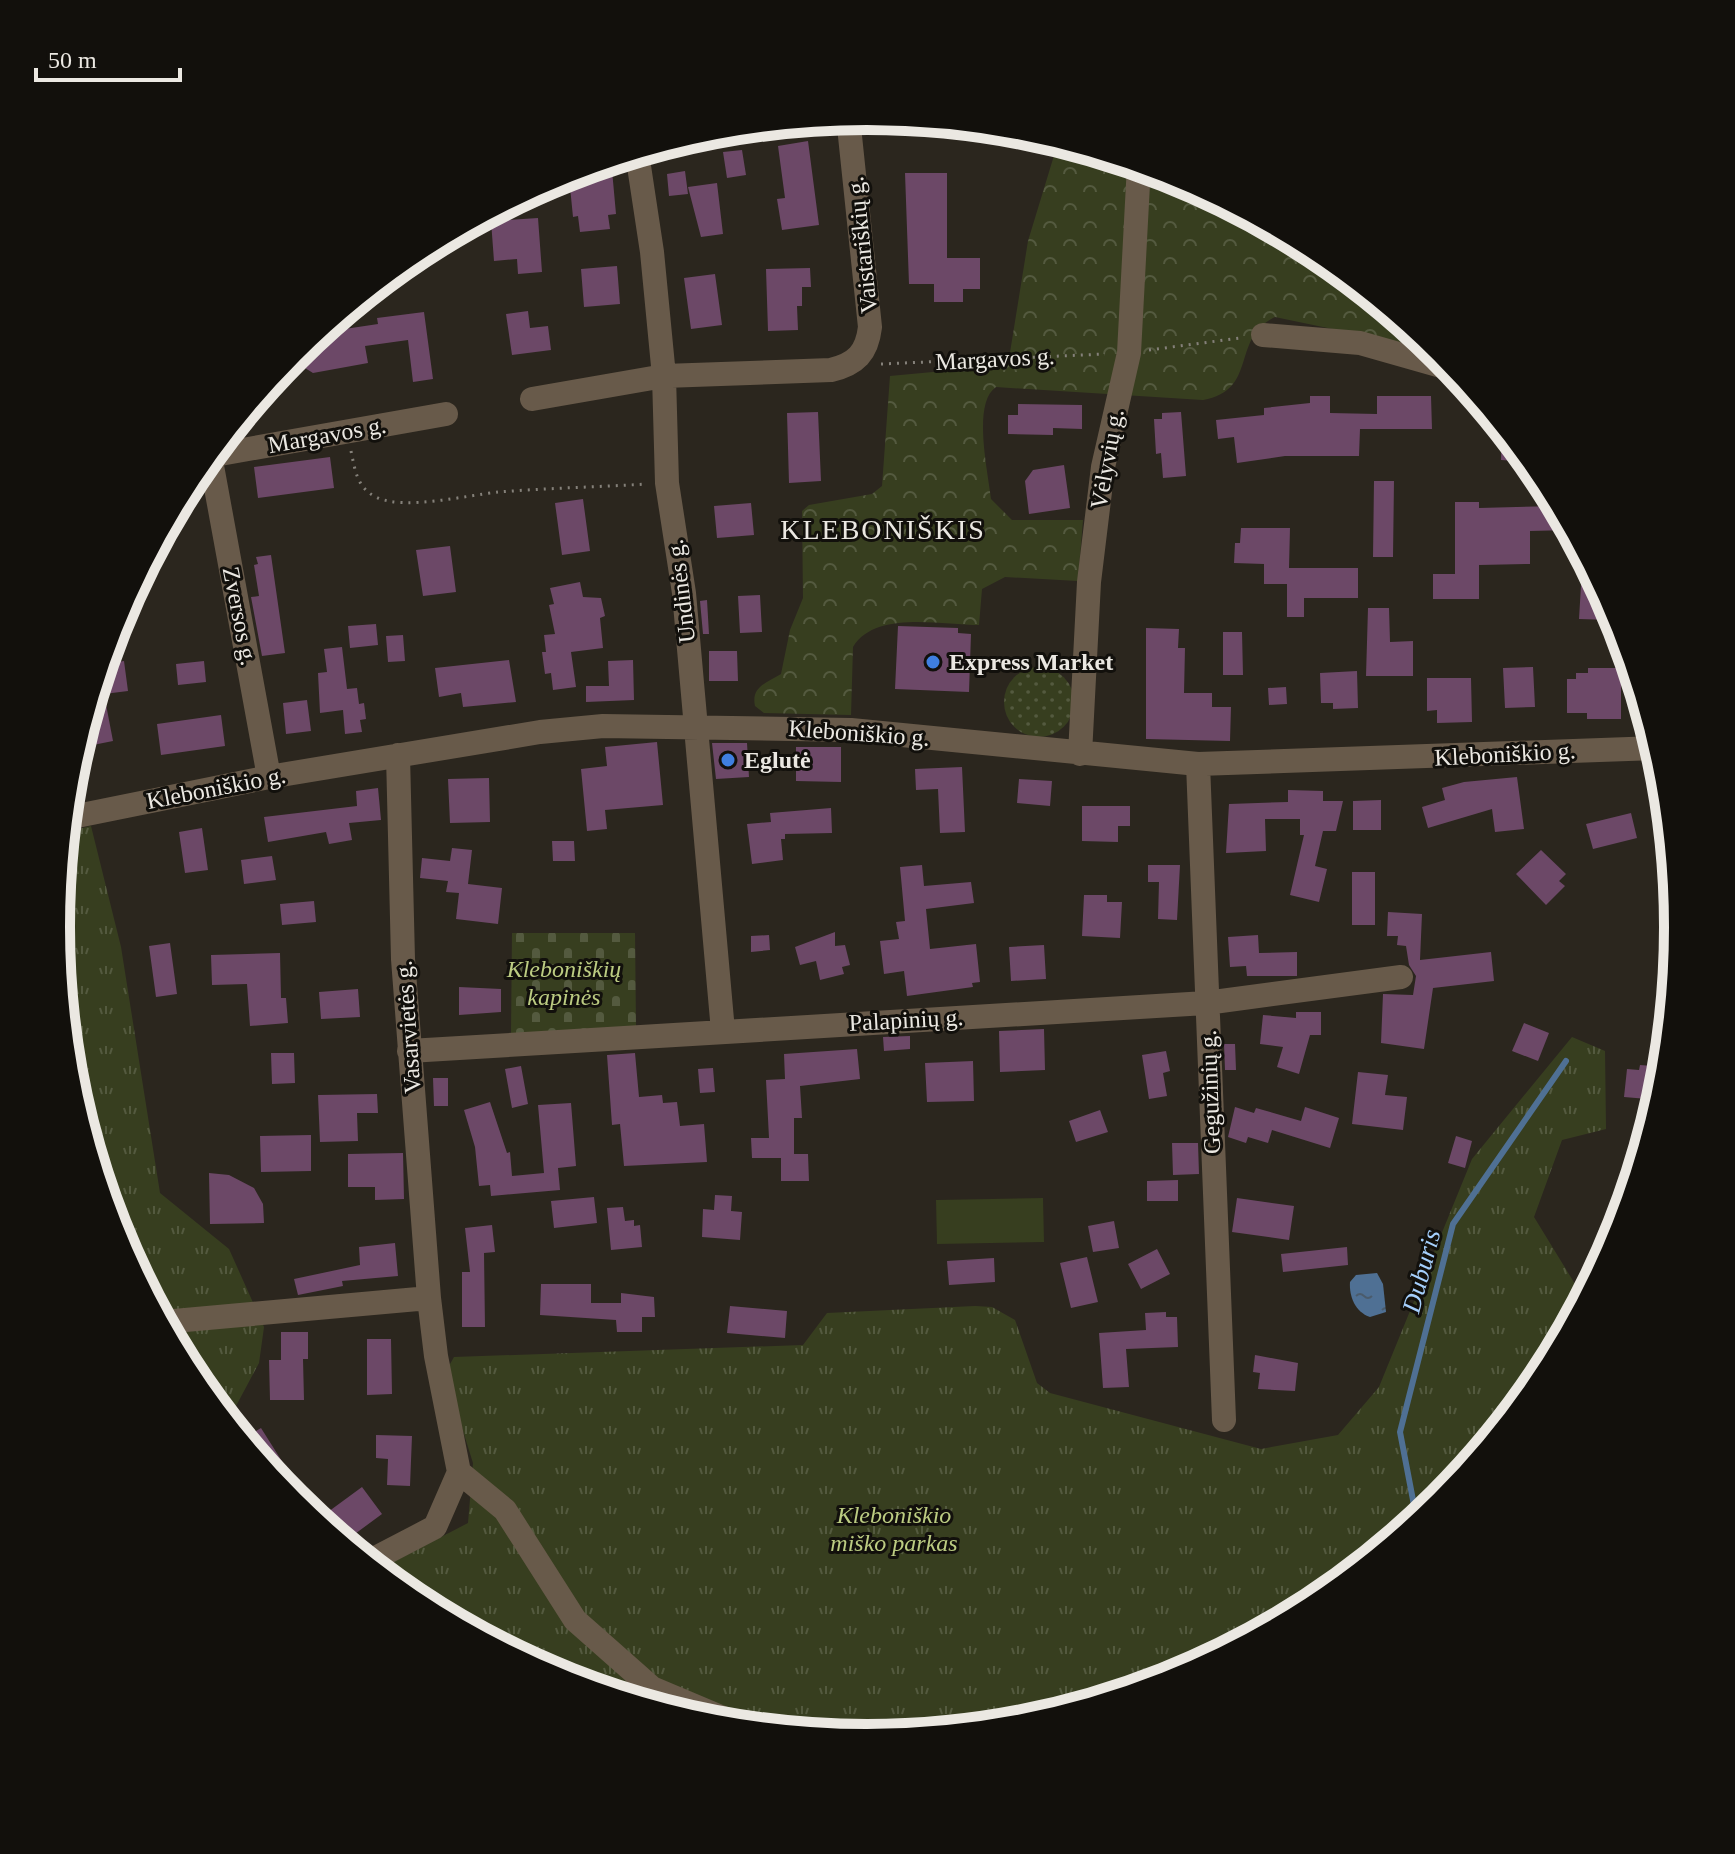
<svg xmlns="http://www.w3.org/2000/svg" width="1735" height="1854" viewBox="0 0 1735 1854" font-family="'Times New Roman',serif">
<style>
.grass{fill:url(#grass-dots)}
.forest{fill:url(#forest-crowns)}
.cemetery{fill:url(#cemetery-stones)}
.park{fill:url(#park-tufts)}
.pitch{fill:#373e1f}
.water{fill:url(#water-ripples)}
.lines{fill:none;stroke-linecap:round;stroke-linejoin:round}
.stream{stroke:#4f7094;stroke-width:6}
.building{fill:#6c4867}
.path{stroke:#85817a;stroke-width:3;stroke-dasharray:2 6;stroke-linecap:butt}
.minor{stroke:#685a4a;stroke-width:24}
.shop-dot{fill:#3f7fe0;stroke:#12100c;stroke-width:3}
.labels{text-anchor:middle;stroke-width:6;stroke-linejoin:round;paint-order:stroke}
.street-label{font-size:24px;fill:#ebe8e2;stroke:#12100c}
.poi-label{font-size:24px;font-weight:bold;fill:#ebe8e2;stroke:#12100c;text-anchor:start}
.park-label{font-size:24px;font-style:italic;fill:#bccc82;stroke:#12100c}
.water-label{font-size:26px;font-style:italic;fill:#a5cffc;stroke:#12100c}
.quarter-label{font-size:28px;letter-spacing:2px;fill:#ebe8e2;stroke:#12100c}
.rim{fill:none;stroke:#ebe8e2;stroke-width:10}
</style>
<defs>
<pattern id="grass-dots" width="8" height="8" patternUnits="userSpaceOnUse" patternTransform="scale(2)"><rect width="8" height="8" fill="#373e1f"/><path d="M2 2h.1M6 6h.1" fill="none" stroke="#545a3f" stroke-width="1.8" stroke-linecap="round"/></pattern>
<pattern id="forest-crowns" width="20" height="18" patternUnits="userSpaceOnUse" patternTransform="scale(2)"><rect width="20" height="18" fill="#373e1f"/><path d="M2 6a3 3 0 1 1 6 0M12 15a3 3 0 1 1 6 0" fill="none" stroke="#545a3f"/></pattern>
<pattern id="cemetery-stones" width="16" height="16" patternUnits="userSpaceOnUse" patternTransform="scale(2)"><rect width="16" height="16" fill="#373e1f"/><path d="M2 7V4a2 2 0 0 1 4 0v3zM10 15v-3a2 2 0 0 1 4 0v3z" fill="#545a3f"/></pattern>
<pattern id="park-tufts" width="24" height="20" patternUnits="userSpaceOnUse" patternTransform="scale(2)"><rect width="24" height="20" fill="#373e1f"/><path d="M3 7l-1-3M5 7V3M7 7l1-3M15 17l-1-3M17 17v-4M19 17l1-3" fill="none" stroke="#545a3f"/></pattern>
<pattern id="water-ripples" width="26" height="14" patternUnits="userSpaceOnUse" patternTransform="scale(2)"><rect width="26" height="14" fill="#4f7094"/><path d="M2 4q2-2 4 0t4 0M15 11q2-2 4 0t4 0" fill="none" stroke="#4a5b6c"/></pattern>
</defs>
<rect width="100%" height="100%" fill="#2b261e"/>
<!-- grass -->
<path class="grass" d="M1004 702a35 35 0 1 1 70 0a35 35 0 1 1-70 0Z"/>
<!-- forest -->
<path class="forest" d="M1056 149H1083L1178 177 1319 253 1438 351 1275 317C1230 338 1259 390 1203 400L996 387C972 403 988 471 991 499L1012 520H1083L1078 581 1005 577 982 589 979 625C942 625 875 610 853 647L851 715 764 713 755 706C751 687 766 683 781 674L790 630 803 598 802 511 809 505 872 494 882 486 890 376 1008 365 1028 241Z"/>
<!-- cemetery -->
<path class="cemetery" d="M512 933H635L636 1027 511 1036Z"/>
<!-- park -->
<path class="park" d="M91 826 121 947 160 1193 229 1249 264 1327 259 1363 236 1406 223 1415C114 1282 61 1098 56 928 55 897 62 863 65 832Z
M1572 1037 1605 1051 1606 1129 1562 1140 1534 1217 1575 1284 1582 1304 1542 1378 1441 1501 1318 1602 1178 1677 1025 1723 867 1738 709 1723 557 1677 416 1601 378 1570 468 1523 473 1463 445 1373 454 1357 803 1345 827 1313 975 1306 992 1307 1015 1320 1037 1383 1050 1393 1261 1449 1338 1435 1379 1387 1472 1159Z"/>
<!-- pitch -->
<path class="pitch" d="M1043 1198 1044 1242 937 1244 936 1200Z"/>
<!-- water -->
<path class="water" d="M1377 1273 1383 1284 1386 1312 1370 1317C1355 1312 1349 1296 1350 1282L1356 1275Z"/>
<g class="lines">
<!-- stream -->
<path class="stream" d="M1417 1521 1400 1432 1453 1224 1566 1061"/>
</g>
<!-- building -->
<path class="building" d="M808 141 819 225 782 230 777 199 785 198 778 146Z
M742 150 746 175 727 178 723 152Z
M612 170 616 214 608 215 610 229 580 232 578 216 573 217 570 187H576L575 174Z
M685 171 688 194 669 196 667 174Z
M905 173H947V258H980V289H963V302H934V284H909Z
M717 183 723 234 701 237 688 187Z
M538 218 542 272 518 274 517 259 494 261 491 221Z
M617 266 620 304 584 307 581 269Z
M810 268 811 287H802V306H797L798 330 768 331 766 269Z
M715 274 722 325 691 329 684 278Z
M528 311 530 328 548 326 551 350 512 355 506 314Z
M424 312 433 379 413 382 408 340 365 346 368 363 313 373 292 360 298 350 318 333 378 324 377 318Z
M1310 396H1330V413L1377 414V396H1431L1432 429H1360L1359 456H1285L1237 463 1234 437 1218 439 1216 420 1264 415V408L1310 403Z
M1018 404 1082 405V429L1053 428V435L1008 434V415H1018Z
M818 412 821 481 789 483 787 413Z
M1181 412 1186 476 1163 478 1161 453 1156 454 1154 419H1162V413Z
M1502 428 1515 443 1530 462 1501 460Z
M330 457 334 488 258 498 254 467Z
M1064 465 1070 508 1029 514 1025 481 1033 470Z
M1374 481H1394L1393 557H1373Z
M583 499 590 551 562 555 555 503Z
M1455 502H1479V508L1558 506 1571 530 1530 531V564L1479 565V599H1433V574H1455Z
M751 503 754 535 717 538 714 506Z
M1241 528H1290L1289 568H1358V598H1304V617H1287V584H1264V564L1234 563 1235 543H1240Z
M450 546 456 592 423 596 416 550Z
M1583 552 1612 607V620L1579 619Z
M271 555 285 653 262 656 251 597 259 596 254 565 258 564 256 557Z
M580 582 583 597 601 598 605 616 600 618 603 648 571 652 576 687 553 690 551 673 545 674 542 652H546L544 635 555 634 549 605 554 604 550 588Z
M760 595 762 632 740 633 738 596Z
M707 600 709 634H703L700 601Z
M1368 608H1389L1390 642 1413 641V676H1366Z
M376 624 378 645 350 648 348 626Z
M898 626 958 628V633L971 634 969 692 895 689Z
M1146 628 1179 629 1178 648H1185L1184 693H1212V707H1231L1230 741 1146 739Z
M1223 632H1242L1243 675H1223Z
M403 635 405 661 388 662 386 636Z
M342 647 347 689 357 688 359 704 364 703 366 719 360 720 362 732 345 734 343 710 320 713 318 673 327 672 324 649Z
M709 651H737L738 681H709Z
M509 660 516 702 463 707 461 693 439 697 435 668Z
M633 660 634 700 586 702V686H609L608 661Z
M124 661 128 691 104 694 113 741 88 746 84 727 103 664Z
M204 661 206 682 178 685 176 664Z
M1533 667 1535 707 1505 708 1503 668Z
M1588 668H1621V719H1587V713H1567V679H1576V673H1588Z
M1357 671 1358 708 1333 709V703H1321L1320 673Z
M1427 678H1471L1472 722 1437 723V710L1427 711Z
M1286 687 1287 704 1269 705 1268 688Z
M307 700 311 731 286 734 283 703Z
M221 715 225 746 161 755 157 724Z
M657 742 663 805 605 810 607 829 587 831 581 769 607 766 605 747Z
M712 743H747L749 777 716 779Z
M796 747H841V782L796 781Z
M962 767 965 832 940 833 938 789 916 790 915 769Z
M1517 777 1524 829 1495 832 1492 809 1428 828 1422 807 1445 800 1442 788 1464 782Z
M489 778 490 822 450 823 448 779Z
M1019 779 1052 781 1050 806 1017 803Z
M378 788 381 820 349 823 352 840 329 844 326 832 268 842 264 817 357 806 356 791Z
M1288 790 1323 791V801H1343L1336 831H1323L1315 866 1327 869 1319 902 1290 895 1304 835H1300V819H1265L1266 851 1226 853 1229 804 1288 802Z
M1381 800V830H1353V801Z
M1082 806H1130V826H1118V842L1082 841Z
M831 808 832 833 785 834V839H781L783 860 752 864 747 824 771 822 770 813Z
M1631 813 1637 838 1593 849 1586 824Z
M202 828 208 870 185 873 179 832Z
M552 841H574L575 861H553Z
M452 848 472 850 468 884 502 888 498 924 456 919 459 893 446 892 448 881 420 878 422 858 450 861Z
M1541 850 1566 874 1559 881 1565 886 1546 905 1516 874Z
M272 856 276 880 244 884 241 860Z
M922 865 924 886 971 882 974 903 926 909 930 949 976 944 980 982 972 983 973 987 907 996 904 971 884 974 880 941 899 939 896 922 905 921 900 867Z
M1148 865H1180L1177 920 1158 919 1159 882H1148Z
M1352 872H1375V925H1352Z
M1084 895H1107V902H1122L1120 938 1082 936Z
M314 901 316 922 282 925 280 904Z
M1388 912 1422 914 1420 960 1491 952 1494 981 1433 988 1424 1049 1381 1043 1383 994 1413 995 1416 976 1409 965 1406 946 1397 945 1398 936H1387Z
M835 932V946L845 945 850 965 842 967 844 974 820 980 816 961 800 965 795 947Z
M769 935 770 950 751 952V936Z
M1258 935 1259 953 1297 952V976H1247L1246 966 1230 967 1228 937Z
M170 943 177 994 156 997 149 946Z
M1044 945 1046 979 1011 981 1009 947Z
M280 953 281 998H286L288 1023 250 1026 247 984 212 985 211 955Z
M459 987 501 989V1012L459 1015Z
M358 989 360 1017 321 1019 319 992Z
M1296 1012H1321V1035H1310L1299 1074 1277 1067 1283 1047 1260 1044 1263 1015 1296 1018Z
M1524 1023 1549 1033 1538 1061 1512 1051Z
M1044 1029 1045 1070 1000 1072 999 1031Z
M910 1036V1049L884 1051 883 1037Z
M1224 1044H1235L1236 1070H1225Z
M857 1049 860 1079 800 1086 802 1118H794V1154H808L809 1181H781V1158H752L751 1138H769L766 1080 785 1079 784 1054Z
M1166 1051 1170 1071 1163 1073 1167 1096 1149 1099 1142 1055Z
M271 1053H294L295 1083 272 1084Z
M635 1053 639 1097 662 1095 663 1103 677 1102 680 1126 704 1124 707 1162 624 1166 620 1124 612 1125 607 1055Z
M973 1061 974 1101 927 1102 925 1063Z
M1640 1065 1665 1067 1659 1100 1624 1097 1627 1069 1639 1070Z
M521 1066 528 1104 512 1108 505 1069Z
M713 1068 715 1092 700 1093 698 1069Z
M1358 1072 1388 1075 1385 1095 1407 1097 1403 1130 1352 1124Z
M433 1078H448V1106H434Z
M377 1094 378 1113H357L358 1141 320 1142 318 1095Z
M490 1102 507 1153 510 1152 512 1176 544 1173 538 1105 571 1103 576 1166 558 1168 560 1190 491 1196 490 1185 479 1186 475 1147 464 1110Z
M1235 1107 1254 1113 1256 1108 1301 1121 1305 1107 1339 1118 1330 1148 1272 1130 1268 1143 1248 1137 1246 1143 1228 1137Z
M1100 1110 1108 1132 1076 1142 1069 1121Z
M311 1135V1171L261 1172 260 1136Z
M1456 1136 1472 1141 1465 1168 1448 1163Z
M1172 1143H1198L1199 1174 1173 1175Z
M403 1153 404 1199 375 1200V1187H348V1154Z
M209 1173 229 1175 254 1188 263 1204 264 1223 210 1224Z
M1178 1180V1201H1147V1181Z
M715 1195 732 1196 731 1211 742 1212 740 1240 702 1237 703 1209 714 1210Z
M594 1197 597 1223 554 1228 551 1201Z
M1237 1198 1294 1206 1289 1240 1232 1232Z
M623 1207 625 1221 634 1220V1226L640 1225 642 1247 611 1250 607 1208Z
M1114 1221 1119 1248 1093 1252 1088 1226Z
M492 1225 495 1252 484 1253 485 1327H462V1272H470L465 1228Z
M395 1243 398 1276 342 1281 343 1286 298 1295 294 1279 360 1265 359 1247Z
M1347 1247 1348 1265 1283 1272 1281 1254Z
M1157 1249 1170 1274 1141 1289 1128 1264Z
M1087 1257 1098 1302 1071 1308 1060 1263Z
M994 1258 995 1282 949 1285 947 1261Z
M541 1284H591V1303H621V1293L654 1297 655 1317H642V1332H617L616 1320 540 1315Z
M730 1306 787 1311 785 1338 727 1333Z
M1166 1312V1317H1177L1178 1347 1126 1349 1129 1387 1103 1388 1099 1333 1146 1330 1145 1313Z
M281 1332H308V1359H303L304 1400H270L269 1360H281Z
M367 1339H391L392 1394 367 1395Z
M1255 1355 1298 1363 1295 1391 1258 1389 1260 1373 1253 1372Z
M261 1428 309 1504 303 1508 243 1439Z
M376 1435 412 1436 410 1486 387 1485 388 1459 376 1458Z
M362 1487 382 1514 344 1542 317 1520Z"/>
<g class="lines">
<!-- path -->
<path class="path" d="M1149 350 1240 338
M881 364 1105 354
M351 451C355 470 357 488 376 497 404 511 467 495 499 492 548 488 598 487 647 484"/>
<!-- minor -->
<path class="minor" d="M637 153 652 252 664 376 667 483 684 593 723 1031
M1263 335 1360 343 1455 370
M532 399 664 376 831 370C856 364 867 353 870 327L848 117
M210 455 269 777
M209 456 446 414
M1080 754 1089 582 1103 467 1129 353 1139 165
M1198 764 1224 1420
M67 818 269 777 540 732 603 726 851 730 1198 764 1657 748
M409 1051 1206 1003 1401 977
M163 1322 429 1298
M459 1472 505 1510 575 1620 652 1688 742 1726
M368 1562 435 1527 459 1472 436 1356 429 1298 403 959 398 755"/>
</g>
<!-- markers -->
<g class="shop-dot">
<circle cx="933" cy="662" r="8"/>
<circle cx="728" cy="760" r="8"/>
</g>
<g class="labels">
<!-- street labels -->
<g class="street-label">
<text transform="translate(862 245) rotate(-96)" y="8">Vaistariškių g.</text>
<text transform="translate(995 359) rotate(-3)" y="8">Margavos g.</text>
<text transform="translate(327 435) rotate(-10)" y="8">Margavos g.</text>
<text transform="translate(1107 459) rotate(-80)" y="8">Vėlyvių g.</text>
<text transform="translate(681 591) rotate(-97)" y="8">Undinės g.</text>
<text transform="translate(240 616) rotate(79)" y="8">Zversos g.</text>
<text transform="translate(859 733) rotate(4)" y="8">Kleboniškio g.</text>
<text transform="translate(1505 754) rotate(-3)" y="8">Kleboniškio g.</text>
<text transform="translate(216 788) rotate(-11)" y="8">Kleboniškio g.</text>
<text transform="translate(906 1020) rotate(-3)" y="8">Palapinių g.</text>
<text transform="translate(408 1027) rotate(-94)" y="8">Vasarvietės g.</text>
<text transform="translate(1210 1092) rotate(-92)" y="8">Gegužinių g.</text>
</g>
<!-- poi labels -->
<g class="poi-label">
<text x="949" y="670">Express Market</text>
<text x="744" y="768">Eglutė</text>
</g>
<!-- park labels -->
<g class="park-label">
<text x="564" y="977">Kleboniškių<tspan x="564" dy="28">kapinės</tspan></text>
<text x="894" y="1523">Kleboniškio<tspan x="894" dy="28">miško parkas</tspan></text>
</g>
<!-- water labels -->
<g class="water-label">
<text transform="translate(1421 1271) rotate(-75)" y="9">Duburis</text>
</g>
<!-- quarter labels -->
<g class="quarter-label">
<text x="883" y="539">KLEBONIŠKIS</text>
</g>
</g>
<!-- crop -->
<path d="M0 0H1735V1854H0ZM70 927a797 797 0 1 1 1594 0a797 797 0 1 1-1594 0Z" fill="#12100c" fill-rule="evenodd"/>
<path class="rim" d="M70 927a797 797 0 1 1 1594 0a797 797 0 1 1-1594 0Z"/>
<!-- scale -->
<path d="M36 68v12h144v-12" fill="none" stroke="#ebe8e2" stroke-width="4"/>
<text x="48" y="68" font-size="24" fill="#ebe8e2" stroke="#12100c" stroke-width="6" paint-order="stroke">50 m</text>
</svg>
